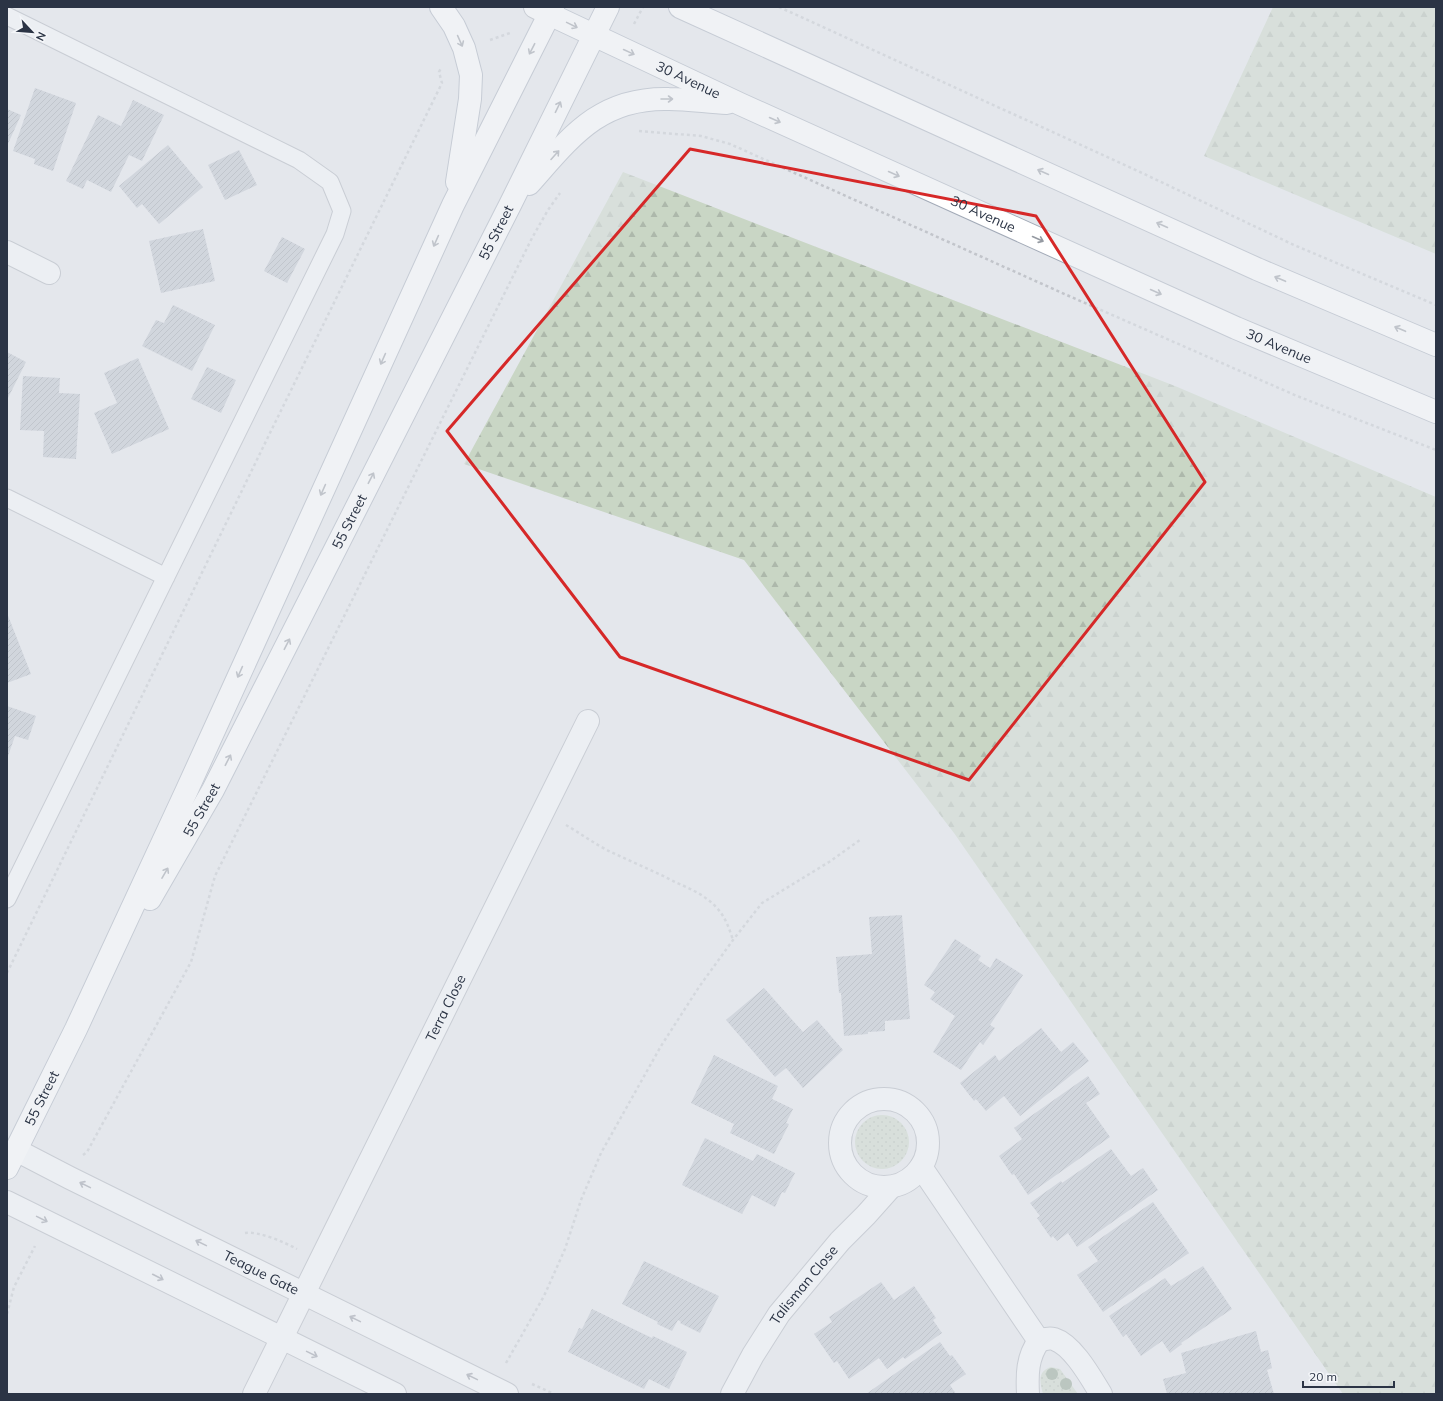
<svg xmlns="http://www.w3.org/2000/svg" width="1443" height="1401" viewBox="0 0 1443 1401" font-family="Mulish,sans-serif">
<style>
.forest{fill:url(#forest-firs)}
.garden{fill:url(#garden-dots)}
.building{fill:url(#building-hatch)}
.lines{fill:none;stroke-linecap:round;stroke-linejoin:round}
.lane-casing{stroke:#a9aeb7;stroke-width:19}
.street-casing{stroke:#a9aeb7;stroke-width:24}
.secondary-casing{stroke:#a9aeb7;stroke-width:24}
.primary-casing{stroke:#a3abb8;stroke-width:24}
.path{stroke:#c2c5cb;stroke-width:2.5;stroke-dasharray:3 3;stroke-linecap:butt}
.lane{stroke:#f7f8fa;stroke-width:17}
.street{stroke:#f7f8fa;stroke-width:22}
.secondary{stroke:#fff;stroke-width:22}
.primary{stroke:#fff;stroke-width:22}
.tree{fill:#899d89}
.oneway{stroke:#959aa2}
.oneway2{stroke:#9196a0}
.marked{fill:none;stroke:#d62828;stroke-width:3;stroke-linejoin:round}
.labels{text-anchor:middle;stroke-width:3;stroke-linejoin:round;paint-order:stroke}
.street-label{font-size:14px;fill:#2b3445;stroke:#f4f6f9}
</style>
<defs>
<pattern id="forest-firs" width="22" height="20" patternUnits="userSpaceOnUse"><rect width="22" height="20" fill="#c9d6c5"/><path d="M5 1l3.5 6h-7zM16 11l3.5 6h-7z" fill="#adb8ab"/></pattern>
<pattern id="garden-dots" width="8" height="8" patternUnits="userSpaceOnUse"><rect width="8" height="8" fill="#c9d6c5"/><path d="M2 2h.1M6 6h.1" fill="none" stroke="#adb8ab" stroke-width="1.8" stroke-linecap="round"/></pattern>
<pattern id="building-hatch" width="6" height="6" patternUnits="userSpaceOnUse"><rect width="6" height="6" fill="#bbc0ca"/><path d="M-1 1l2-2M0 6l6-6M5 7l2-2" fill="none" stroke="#989da6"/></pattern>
</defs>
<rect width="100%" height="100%" fill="#e4e7ec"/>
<!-- forest -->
<path class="forest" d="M1273 7H1436V254L1204 156Z
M623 172 1175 386 1436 497V1394H1343L954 833 744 560 464 464Z"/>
<!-- garden -->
<path class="garden" d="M855 1142a27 27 0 1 1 54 0a27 27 0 1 1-54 0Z
M1051 1367 1060 1369 1078 1394H1043C1040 1383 1037 1371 1051 1367Z"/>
<!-- building -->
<path class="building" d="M35 88 76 103 53 171 34 164 35 159 13 151Z
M133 100 164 115 142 161 129 155 111 192 87 180 83 189 66 181 98 115 121 126Z
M7 109 21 115 7 146Z
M168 145 203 187 159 224 142 204 137 208 119 186Z
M239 150 257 185 225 200 208 165Z
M203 229 215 281 161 293 149 241Z
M282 237 305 249 287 283 264 271Z
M173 305 215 325 192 371 142 346 156 320 164 323Z
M7 352 26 362 7 400Z
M138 358 169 429 112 454 94 413 117 403 104 373Z
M207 367 236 380 221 413 191 399Z
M23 376 60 378 59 393 80 394 76 459 43 457 44 431 20 430Z
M7 613 31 674 7 683Z
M7 706 36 716 28 740 15 736 7 759Z
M902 915 910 1019 885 1021V1031L868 1032V1034L844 1036 841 993H839L836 957 872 954 869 917Z
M955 939 981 956 978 960 990 968 996 958 1023 975 990 1025 995 1028 983 1045 980 1042 961 1070 933 1052 955 1016 930 999 935 992 924 985Z
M764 988 803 1032 817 1020 843 1050 803 1088 786 1068 775 1077 726 1020Z
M1041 1028 1061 1052 1073 1042 1089 1061 1020 1116 1004 1096 986 1111 976 1099 974 1101 960 1083 995 1055 999 1061Z
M714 1055 778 1086 772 1099 793 1109 786 1123 789 1124 774 1154 730 1133 734 1124 691 1103Z
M1088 1076 1100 1094 1086 1103 1110 1137 1028 1195 1014 1174 1012 1175 999 1156 1022 1139 1014 1128Z
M705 1138 753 1161 757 1154 795 1173 785 1193 782 1192 775 1207 752 1195 742 1214 682 1185Z
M1111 1149 1131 1176 1143 1168 1158 1190 1077 1247 1068 1233 1057 1241 1053 1236 1051 1238 1037 1218 1040 1216 1030 1203 1061 1181 1062 1183Z
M1153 1202 1189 1253 1103 1312 1077 1275 1098 1261 1088 1247Z
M644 1261 719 1296 700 1333 680 1323 681 1322 678 1320 672 1331 657 1324 658 1322 622 1304Z
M1203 1266 1232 1309 1181 1343 1182 1344 1170 1353 1162 1341 1141 1356 1126 1334 1123 1337 1109 1316 1165 1278 1171 1286Z
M881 1282 894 1300 914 1286 936 1318 933 1320 942 1333 905 1359 903 1357 887 1369 879 1358 849 1379 837 1361 834 1363 814 1334 832 1322 829 1317Z
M592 1309 652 1338 653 1336 687 1352 669 1389 649 1379 644 1389 568 1352 579 1328 582 1329Z
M1256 1331 1261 1352 1268 1350 1272 1368 1267 1370 1274 1394H1167L1163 1379 1186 1373 1181 1353Z
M940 1342 950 1356 952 1355 966 1374 950 1385 956 1394H866Z"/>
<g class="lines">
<!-- lane casing -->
<g class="lane-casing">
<path id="lane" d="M7 16 299 160 330 182 342 211 335 234 7 899
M7 498 166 577"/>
</g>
<!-- street casing -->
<g class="street-casing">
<g id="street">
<path d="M7 252 49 273"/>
<circle cx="884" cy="1143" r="44"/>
<path id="s1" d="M16 1150 70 1178 507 1394"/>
<path d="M921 1167 1039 1341"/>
<path d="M7 1202 395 1394"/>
<path id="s2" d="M254 1394 588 721"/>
<path id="s3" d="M732 1394 753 1355 779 1314 840 1241 866 1215 891 1187"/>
<path d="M1028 1394C1027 1375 1027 1357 1039 1341 1044 1339 1049 1338 1054 1339 1073 1345 1091 1378 1101 1394"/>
</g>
</g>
<!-- secondary casing -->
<g class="secondary-casing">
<path id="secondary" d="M535 7 549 14"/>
</g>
<!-- primary casing -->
<g class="primary-casing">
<g id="primary">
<path d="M441 7 454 26 464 48 471 75 470 99 457 182"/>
<path d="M680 7 1257 269 1436 345"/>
<path id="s4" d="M549 14 740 104 1236 328 1436 412"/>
<path d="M529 184C570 138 599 97 669 99 688 99 707 102 727 103"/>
<path id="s5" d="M150 899 213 790 510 205 608 7"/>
<path id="s6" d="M7 1168 76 1029 186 792 453 205 553 7"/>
</g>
</g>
<!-- path -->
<path class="path" d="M779 7 1140 172 1294 245 1436 305
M634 24 643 7
M490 40 510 33
M639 131 701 136 730 144 1069 296 1297 396 1436 450
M566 825C580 833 596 845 611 852 632 862 654 871 675 882 689 888 705 895 716 907 725 916 729 928 733 940
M7 973 269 435 442 83 439 72 441 68
M83 1155 87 1152 191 962 215 876 532 238 548 210 560 193
M245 1233C259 1231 284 1242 297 1249
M7 1314 14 1287 35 1246
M506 1363 544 1296 565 1249 581 1200 601 1153 661 1046 699 987 733 940 762 903 829 862 860 840
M532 1384 554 1394"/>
<!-- lane -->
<use href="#lane" class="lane"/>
<!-- street -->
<use href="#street" class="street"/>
<!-- secondary -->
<use href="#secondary" class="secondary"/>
<!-- primary -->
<use href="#primary" class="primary"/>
</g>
<!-- trees -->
<g class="tree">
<circle cx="1052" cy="1374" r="6"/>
<circle cx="1066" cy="1384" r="6"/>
</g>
<!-- one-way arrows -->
<defs><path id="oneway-shaft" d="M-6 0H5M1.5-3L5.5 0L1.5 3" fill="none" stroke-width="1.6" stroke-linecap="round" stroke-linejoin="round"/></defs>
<g class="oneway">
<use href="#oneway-shaft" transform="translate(572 25) rotate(26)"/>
<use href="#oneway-shaft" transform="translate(460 41) rotate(66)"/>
<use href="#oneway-shaft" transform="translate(532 49) rotate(117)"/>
<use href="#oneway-shaft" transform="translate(629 52) rotate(25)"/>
<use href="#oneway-shaft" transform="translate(667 99)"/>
<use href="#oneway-shaft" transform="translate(558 107) rotate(-64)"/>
<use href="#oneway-shaft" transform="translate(775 120) rotate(24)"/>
<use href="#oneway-shaft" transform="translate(555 155) rotate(-48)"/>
<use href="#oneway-shaft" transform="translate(1043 172) rotate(-156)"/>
<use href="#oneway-shaft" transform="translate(894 174) rotate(24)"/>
<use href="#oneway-shaft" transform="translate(1162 225) rotate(-156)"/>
<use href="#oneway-shaft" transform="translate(1038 239) rotate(24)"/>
<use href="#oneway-shaft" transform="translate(436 241) rotate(114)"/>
<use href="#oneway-shaft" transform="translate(1280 279) rotate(-157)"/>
<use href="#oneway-shaft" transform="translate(1156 292) rotate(24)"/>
<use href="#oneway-shaft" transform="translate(1400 329) rotate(-157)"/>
<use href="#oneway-shaft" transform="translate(383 359) rotate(114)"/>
<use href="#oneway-shaft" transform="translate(371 478) rotate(-63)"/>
<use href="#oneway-shaft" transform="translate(323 490) rotate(114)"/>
<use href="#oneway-shaft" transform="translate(287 644) rotate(-63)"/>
<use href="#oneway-shaft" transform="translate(240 672) rotate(114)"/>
<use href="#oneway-shaft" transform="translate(228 760) rotate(-63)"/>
<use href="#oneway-shaft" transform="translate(165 873) rotate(-60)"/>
</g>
<g class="oneway2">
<use href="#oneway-shaft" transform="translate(85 1185) rotate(-154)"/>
<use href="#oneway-shaft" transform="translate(42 1219) rotate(26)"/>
<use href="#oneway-shaft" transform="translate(201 1243) rotate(-154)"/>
<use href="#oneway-shaft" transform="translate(158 1277) rotate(27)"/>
<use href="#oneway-shaft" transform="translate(355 1319) rotate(-154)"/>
<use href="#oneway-shaft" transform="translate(312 1354) rotate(26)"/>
<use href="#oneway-shaft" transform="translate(472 1377) rotate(-154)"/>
</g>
<!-- marked area -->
<path d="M0 0H1443V1401H0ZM690 149 1036 216 1205 482 969 780 620 657 447 431Z" fill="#e4e7ec" fill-opacity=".55" fill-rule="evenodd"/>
<path class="marked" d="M690 149 1036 216 1205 482 969 780 620 657 447 431Z"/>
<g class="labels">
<!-- street labels -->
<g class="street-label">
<text dy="5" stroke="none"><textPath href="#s4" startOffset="154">30 Avenue</textPath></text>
<text dy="5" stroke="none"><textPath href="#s4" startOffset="478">30 Avenue</textPath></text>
<text dy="5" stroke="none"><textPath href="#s5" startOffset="751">55 Street</textPath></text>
<text dy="5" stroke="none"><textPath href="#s4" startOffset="802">30 Avenue</textPath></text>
<text dy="5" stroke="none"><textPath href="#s5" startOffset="427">55 Street</textPath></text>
<text dy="5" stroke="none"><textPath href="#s5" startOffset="103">55 Street</textPath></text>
<text dy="5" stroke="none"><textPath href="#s2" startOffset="431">Terra Close</textPath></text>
<text dy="5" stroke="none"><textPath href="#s6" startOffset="78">55 Street</textPath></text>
<text dy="5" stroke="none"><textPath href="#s1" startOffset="274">Teague Gate</textPath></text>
<text dy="5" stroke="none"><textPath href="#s3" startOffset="131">Talisman Close</textPath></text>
</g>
</g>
<!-- border -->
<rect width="1443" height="1401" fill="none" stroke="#2b3445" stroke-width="16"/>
<!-- north arrow -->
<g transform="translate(32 32) rotate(116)" stroke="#f4f6f9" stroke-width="3" paint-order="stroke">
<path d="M0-3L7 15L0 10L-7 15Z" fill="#2b3445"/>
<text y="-6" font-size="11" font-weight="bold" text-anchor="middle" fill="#2b3445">N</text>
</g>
<!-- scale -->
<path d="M1303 1381v6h91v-6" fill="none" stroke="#2b3445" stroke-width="2"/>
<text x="1309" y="1381" font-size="12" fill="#2b3445" stroke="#f4f6f9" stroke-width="3" paint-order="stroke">20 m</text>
</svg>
